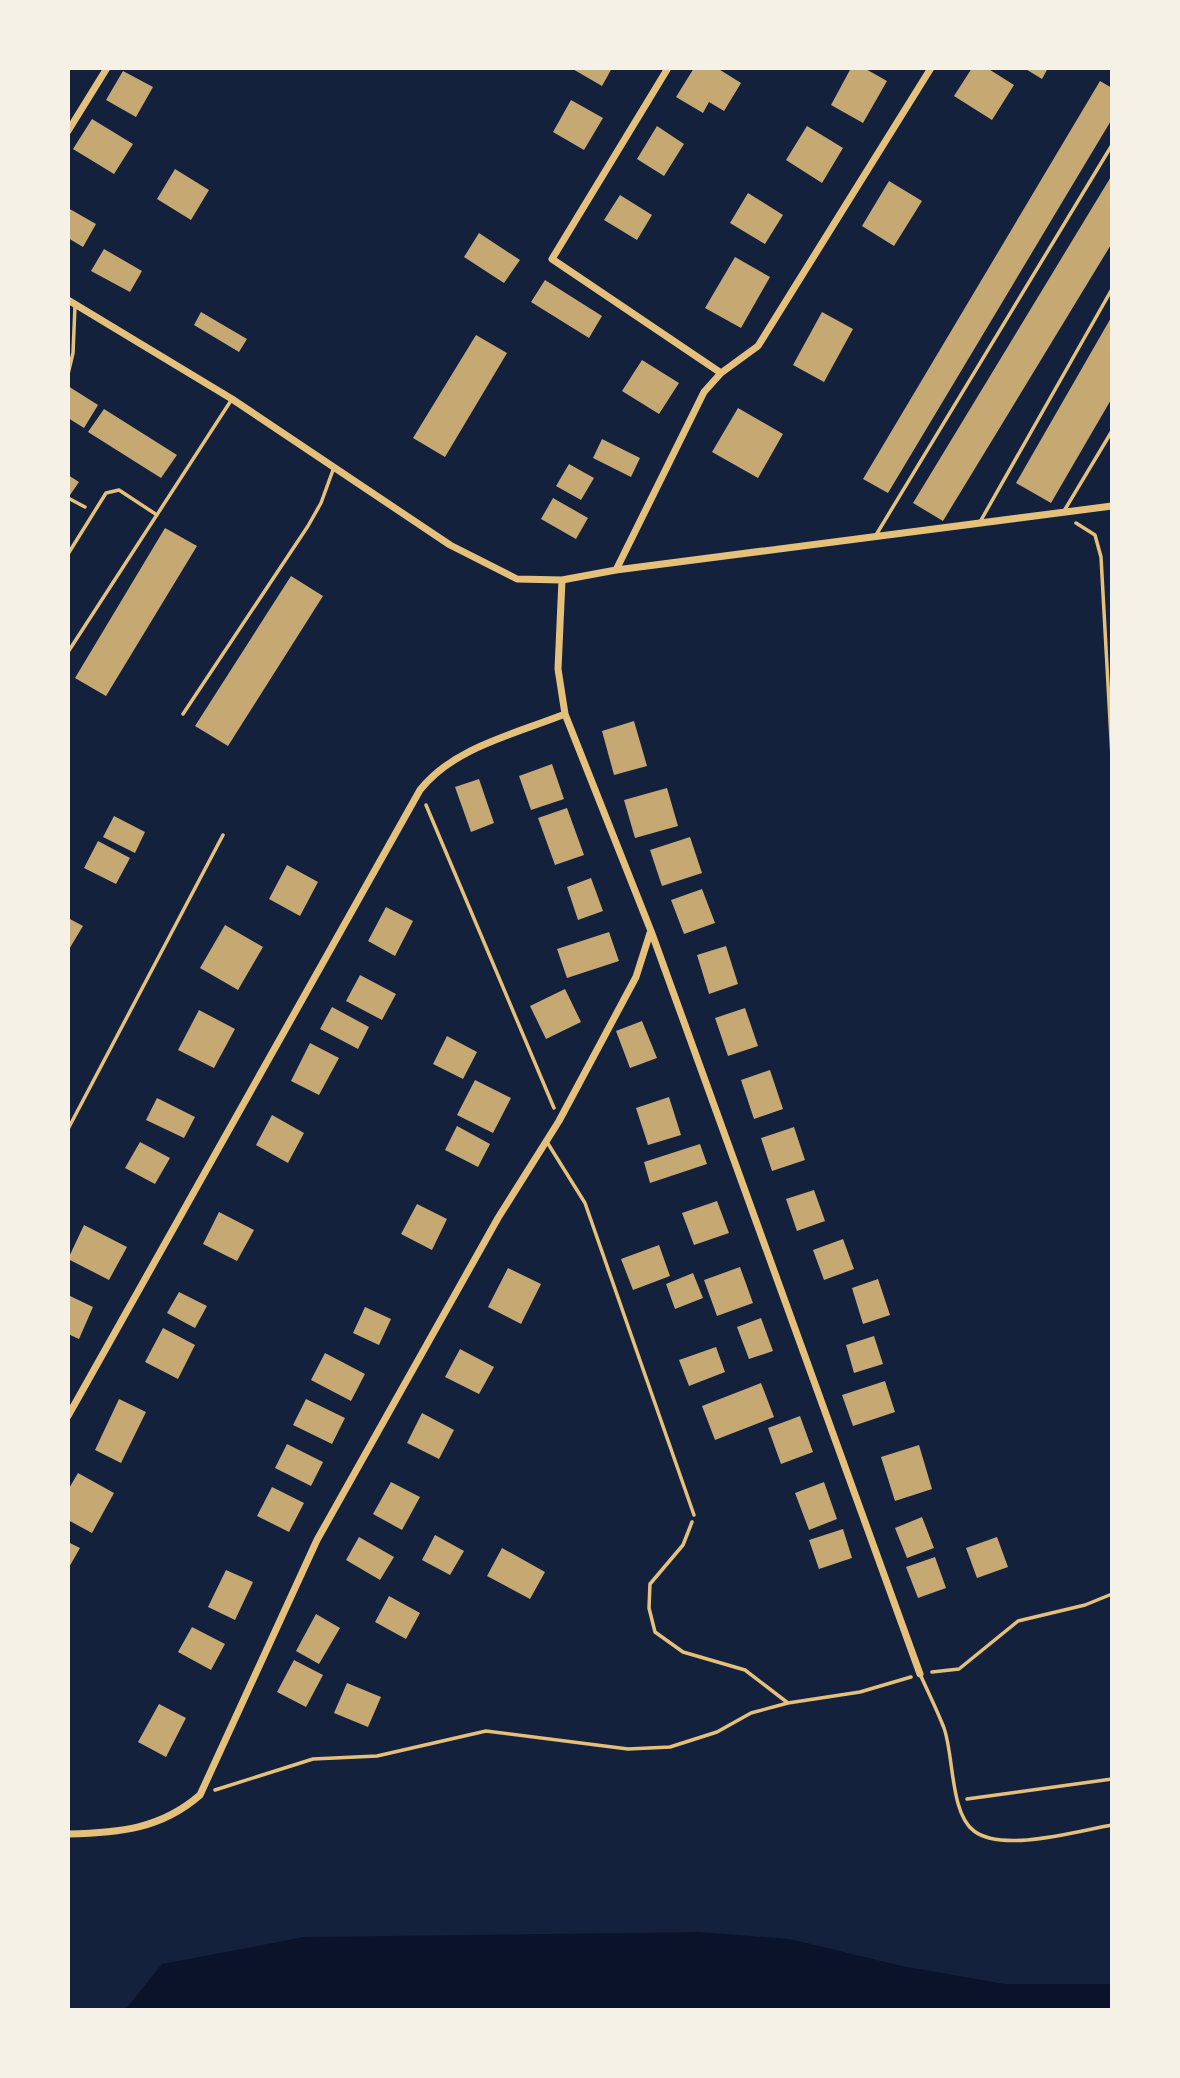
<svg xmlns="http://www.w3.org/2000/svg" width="1180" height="2078" viewBox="0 0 1180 2078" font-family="'Open Sans',sans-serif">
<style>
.water{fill:#0b132b}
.building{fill:#c6a872}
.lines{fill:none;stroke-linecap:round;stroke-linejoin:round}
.path{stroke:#e5c07b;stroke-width:3.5}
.service{stroke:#e5c07b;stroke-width:3.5}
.minor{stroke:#e5c07b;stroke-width:7}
</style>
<rect width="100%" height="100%" fill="#14213d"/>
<!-- water -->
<path class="water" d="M699 1932 790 1939 902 1966 1005 1984H1112V2010H125L162 1964 304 1937Z"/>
<!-- building -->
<path class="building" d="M571 68H612L602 86Z
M694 68H717L741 83 724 111 709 102 703 113 676 97Z
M851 68H864L887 81 863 123 831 105Z
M972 68H987L1014 85 992 120 954 96Z
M1024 68H1048L1042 79Z
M123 71 153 87 136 117 106 100Z
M1100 81 1112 88V119L888 493 863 479Z
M571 100 603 118 584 150 553 132Z
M92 119 133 144 114 174 73 149Z
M657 126 684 144 664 176 637 159Z
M807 126 843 148 822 183 786 160Z
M175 169 209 190 191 220 157 199Z
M1112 175V243L943 521 913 503Z
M889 181 922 201 894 246 862 226Z
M748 193 783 215 765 244 730 223Z
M620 195 652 215 637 240 604 220Z
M68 208 96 224 83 247 68 238Z
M479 233 520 260 504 283 464 257Z
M104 249 142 271 130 292 91 271Z
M735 257 770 277 741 328 705 308Z
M545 280 602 316 589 338 531 302Z
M201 312 247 339 239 352 194 325Z
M822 312 853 329 824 382 793 365Z
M1112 316V398L1051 503 1016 483Z
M476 335 507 353 445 457 413 438Z
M642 360 679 383 659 414 622 391Z
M68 386 98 405 84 428 68 418Z
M738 408 783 434 758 478 712 452Z
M104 409 177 455 161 478 88 432Z
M602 439 640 458 631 477 593 458Z
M569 464 594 478 581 500 556 486Z
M68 475 79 482 68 498Z
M553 498 588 518 576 539 541 519Z
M165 528 197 546 106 696 75 678Z
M291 576 323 596 228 746 195 726Z
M634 721 647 766 614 775 602 731Z
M552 764 564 799 531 810 519 776Z
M479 779 494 823 471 832 455 787Z
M667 788 678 826 635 838 624 800Z
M567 808 584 855 555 865 538 818Z
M114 816 145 832 135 853 103 837Z
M690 837 702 873 662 886 650 850Z
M98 841 130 858 116 884 84 868Z
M287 865 318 882 300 916 269 899Z
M591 878 603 911 578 920 567 887Z
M702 889 715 923 684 934 671 900Z
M386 907 413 921 395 956 368 941Z
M68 918 83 926 68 951Z
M225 925 263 947 238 990 200 968Z
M609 932 619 961 567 978 557 949Z
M726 946 738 984 709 994 697 955Z
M360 975 396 994 382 1020 346 1001Z
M565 989 581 1022 546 1039 530 1006Z
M332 1007 369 1027 358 1049 320 1029Z
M745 1008 758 1046 728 1056 715 1018Z
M199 1010 235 1029 214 1068 178 1050Z
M642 1021 657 1058 630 1068 616 1031Z
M447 1036 477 1052 463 1079 433 1064Z
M310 1043 339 1058 319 1095 291 1081Z
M770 1070 783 1109 754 1119 741 1080Z
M475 1080 511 1098 493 1133 457 1115Z
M669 1097 681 1135 648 1145 636 1108Z
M157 1098 195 1117 184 1138 146 1120Z
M272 1115 304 1133 288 1163 256 1145Z
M457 1126 490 1144 478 1167 445 1150Z
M794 1127 805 1160 772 1171 761 1138Z
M140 1142 170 1158 155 1184 125 1168Z
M700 1144 707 1164 650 1183 644 1162Z
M814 1190 825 1221 797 1231 786 1199Z
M717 1201 729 1233 694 1245 682 1213Z
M417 1204 447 1219 432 1250 401 1234Z
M219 1212 254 1230 237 1261 203 1244Z
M84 1225 127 1247 109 1280 68 1259Z
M843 1239 854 1269 824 1280 813 1250Z
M659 1245 670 1276 633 1290 621 1259Z
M740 1267 753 1303 717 1316 704 1280Z
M508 1268 541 1284 521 1324 488 1307Z
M693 1273 703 1298 675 1309 666 1284Z
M878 1279 890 1315 863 1324 852 1288Z
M179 1292 207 1306 195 1328 167 1313Z
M68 1295 93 1307 79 1339 68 1334Z
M365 1307 391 1319 379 1345 353 1333Z
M761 1318 773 1351 749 1359 737 1327Z
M163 1328 195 1345 178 1379 145 1362Z
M874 1336 883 1364 854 1373 846 1345Z
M716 1347 725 1372 689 1386 679 1360Z
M460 1349 494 1367 479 1394 445 1377Z
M325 1353 365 1374 351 1401 311 1380Z
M885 1381 895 1412 853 1426 842 1395Z
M761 1383 774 1417 715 1440 702 1406Z
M119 1399 146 1412 121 1463 95 1450Z
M306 1399 345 1418 332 1444 293 1425Z
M422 1413 454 1430 439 1459 407 1443Z
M800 1416 813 1452 781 1464 768 1428Z
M287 1444 323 1462 311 1486 275 1468Z
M919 1445 932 1489 895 1501 881 1457Z
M78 1473 114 1493 92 1533 68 1520V1490Z
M391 1482 420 1497 402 1530 373 1514Z
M824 1482 837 1519 809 1530 795 1493Z
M272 1487 304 1503 289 1532 257 1516Z
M922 1517 934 1548 907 1558 895 1528Z
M843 1529 852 1558 819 1569 809 1540Z
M435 1535 464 1551 450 1575 422 1560Z
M359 1537 394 1557 380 1580 346 1560Z
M997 1537 1008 1567 977 1578 966 1548Z
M68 1542 80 1548 68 1569Z
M502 1548 545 1572 530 1599 487 1576Z
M935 1557 946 1588 918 1598 906 1567Z
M226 1570 253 1582 235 1620 208 1607Z
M389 1596 420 1613 406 1639 375 1622Z
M316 1614 340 1628 319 1664 296 1651Z
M192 1627 225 1644 211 1670 178 1652Z
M294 1660 323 1675 306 1707 277 1692Z
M347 1683 381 1697 368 1727 334 1713Z
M159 1704 186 1718 166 1757 138 1742Z"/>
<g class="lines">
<!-- path -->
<path class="path" d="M68 498 85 507
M1076 523 1095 535 1101 557 1112 757
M426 805 554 1108
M68 1129 223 835
M692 1522 683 1545 650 1584 649 1608 655 1632 683 1652 745 1670 788 1703
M932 1672 959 1669 1018 1621 1085 1605 1112 1594
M215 1790 313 1759 377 1756 486 1731 628 1749 670 1747 717 1732 751 1713 788 1703 860 1692 911 1677
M967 1799 1112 1779"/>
<!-- service -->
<path class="service" d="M68 374 73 353 75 306
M1064 511 1112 431
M980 522 1112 289
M876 535 1112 145
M68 554 106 493 119 490 157 515
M68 652 232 399
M183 714 308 526 321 503 333 470
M547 1142 585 1203 694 1515
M920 1674C928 1692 937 1710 944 1728 954 1756 950 1813 974 1831 1003 1853 1078 1831 1112 1825"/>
<!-- minor -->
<path class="minor" d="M668 68 552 259 721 373
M68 131 107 68
M68 300 232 399 450 545 517 579 562 580 616 570 1112 506
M616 570 704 392 721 373 758 346 931 68
M562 580 558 669 565 714 651 931 920 1674
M68 1416 420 790C454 747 515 734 565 714
M68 1834C119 1833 161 1829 200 1795L317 1540 498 1218 559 1121 636 977 650 933"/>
</g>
<!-- border -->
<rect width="1180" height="2078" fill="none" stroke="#f6f1e7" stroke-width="140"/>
</svg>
